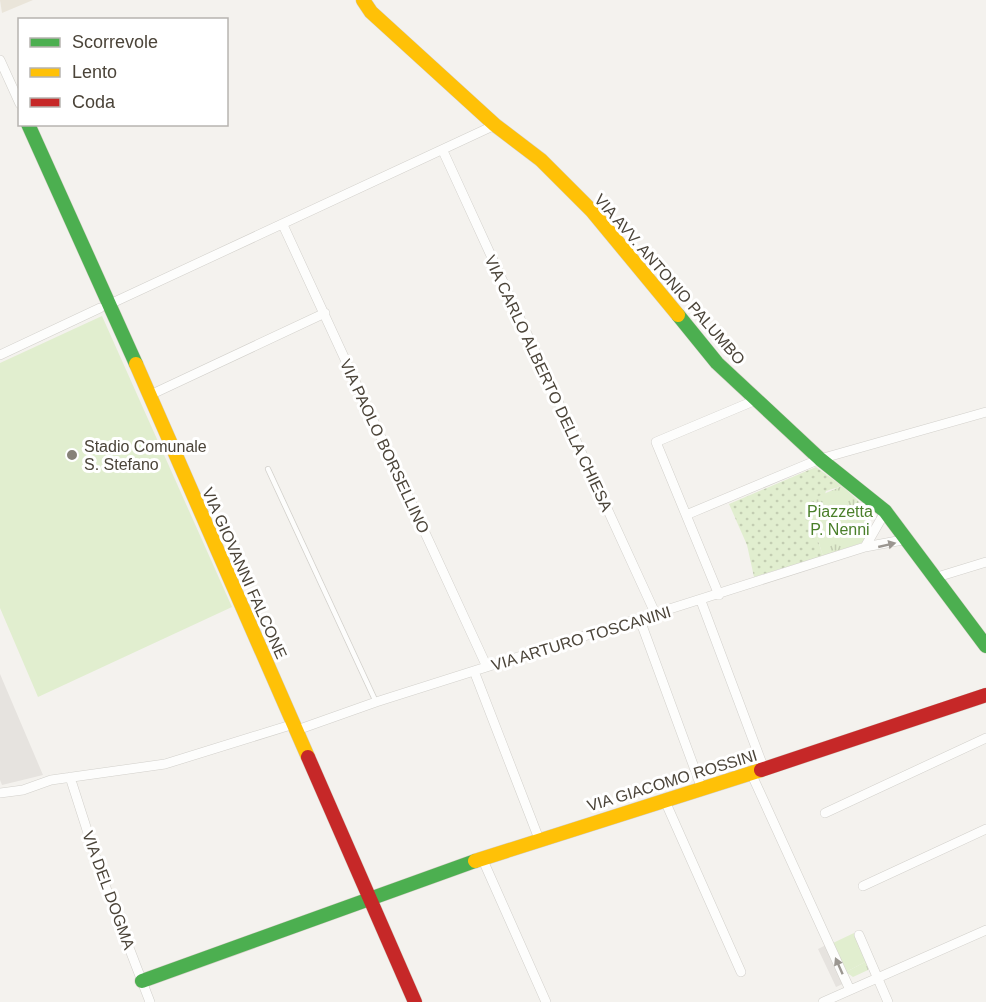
<svg xmlns="http://www.w3.org/2000/svg" width="986" height="1002" viewBox="0 0 986 1002" font-family="Arial,sans-serif">
<style>
.education{fill:#eae5da}
.grass{fill:url(#grass-dots)}
.park{fill:url(#park-tufts)}
.pitch{fill:#e1eecf}
.parking{fill:#e6e3df}
.lines{fill:none;stroke-linecap:round;stroke-linejoin:round}
.lane-casing{stroke:#d2d0cb;stroke-width:6}
.street-casing{stroke:#d2d0cb;stroke-width:10}
.fast-casing{stroke:#d3cfc5;stroke-width:15}
.slow-casing{stroke:#d3cfc5;stroke-width:15}
.jam-casing{stroke:#d3cfc5;stroke-width:15}
.lane{stroke:#fdfdfc;stroke-width:4.5}
.street{stroke:#fdfdfc;stroke-width:9}
.fast{stroke:#4caf50;stroke-width:14}
.slow{stroke:#ffc107;stroke-width:14}
.jam{stroke:#c62828;stroke-width:14}
.oneway{fill:#9b9791}
.poi-dot{fill:#868178;stroke:#fff;stroke-width:2}
.labels{text-anchor:middle;stroke-width:6;stroke-linejoin:round;paint-order:stroke}
.street-label{font-size:16px;fill:#4b4439;stroke:#fff}
.poi-label{font-size:16px;fill:#4b4439;stroke:#fff;text-anchor:start}
.park-label{font-size:16px;fill:#4a7f2a;stroke:#fff}
</style>
<defs>
<pattern id="grass-dots" width="8" height="8" patternUnits="userSpaceOnUse" patternTransform="scale(1.5)"><rect width="8" height="8" fill="#e1eecf"/><path d="M2 2h.1M6 6h.1" fill="none" stroke="#c3cdb2" stroke-width="1.8" stroke-linecap="round"/></pattern>
<pattern id="park-tufts" width="24" height="20" patternUnits="userSpaceOnUse" patternTransform="scale(1.5)"><rect width="24" height="20" fill="#e1eecf"/><path d="M3 7l-1-3M5 7V3M7 7l1-3M15 17l-1-3M17 17v-4M19 17l1-3" fill="none" stroke="#c3cdb2"/></pattern>
</defs>
<rect width="100%" height="100%" fill="#f4f2ee"/>
<!-- education -->
<path class="education" d="M0 0H33L2 13Z"/>
<!-- grass -->
<path class="grass" d="M816 467 842 486 826 491 814 528 823 556 754 577 747 545 729 504Z"/>
<!-- park -->
<path class="park" d="M842 486C860 502 879 516 864 542L823 556 814 528 812 499Z
M867 961 868 970 853 977 846 972Z"/>
<!-- pitch -->
<path class="pitch" d="M102 316 232 607 38 697 0 608V363Z
M854 933 867 961 846 972 833 943Z"/>
<!-- parking -->
<path class="parking" d="M0 674 43 775 2 785 0 780Z
M828 944 845 983 836 987 818 949Z"/>
<g class="lines">
<!-- lane casing -->
<g class="lane-casing">
<path id="lane" d="M268 469 376 702"/>
</g>
<!-- street casing -->
<g class="street-casing">
<path id="street" d="M0 60 20 104
M443 151 656 615
M283 225 487 667
M110 304 495 125
M0 355 100 308
M148 396 325 313
M686 515 820 459 986 412
M865 547 885 512
M934 578 986 562
M719 595 656 442 756 400
M701 601 764 769
M640 620 702 789
M474 671 539 839
M297 730 376 702 865 547 908 539
M751 773 850 990
M70 777 103 880 150 1002
M0 793 23 790 51 780 165 764 294 724
M665 801 741 972
M825 813 986 738
M482 858 546 1002
M863 886 986 829
M859 935 888 1002
M823 1002 986 930"/>
</g>
<!-- fast casing -->
<g class="fast-casing">
<path id="fast" d="M28 124 136 364
M678 315 717 363 820 459 885 511 986 646
M142 981 475 861"/>
</g>
<!-- slow casing -->
<g class="slow-casing">
<path id="slow" d="M363 0 371 12 495 125 541 160 592 211 678 315
M136 364 308 757
M475 861 761 770"/>
</g>
<!-- jam casing -->
<g class="jam-casing">
<path id="jam" d="M308 757 415 1002
M761 770 986 695"/>
</g>
<!-- lane -->
<use href="#lane" class="lane"/>
<!-- street -->
<use href="#street" class="street"/>
<!-- fast -->
<use href="#fast" class="fast"/>
<!-- slow -->
<use href="#slow" class="slow"/>
<!-- jam -->
<use href="#jam" class="jam"/>
</g>
<!-- one-way arrows -->
<defs><path id="oneway-solid" d="M-6-.8H1V-3.2L6.5 0L1 3.2V.8H-6Z" transform="scale(1.5)"/></defs>
<g class="oneway">
<use href="#oneway-solid" transform="translate(887 545) rotate(-13)"/>
<use href="#oneway-solid" transform="translate(839 966) rotate(-114)"/>
</g>
<!-- markers -->
<circle class="poi-dot" cx="72" cy="455" r="6"/>
<g class="labels">
<!-- street labels -->
<g class="street-label">
<text transform="translate(670 279) rotate(49)" y="6">VIA AVV. ANTONIO PALUMBO</text>
<text transform="translate(549 383) rotate(65)" y="6">VIA CARLO ALBERTO DELLA CHIESA</text>
<text transform="translate(385 446) rotate(65)" y="6">VIA PAOLO BORSELLINO</text>
<text transform="translate(245 573) rotate(66)" y="6">VIA GIOVANNI FALCONE</text>
<text transform="translate(581 638) rotate(-17)" y="6">VIA ARTURO TOSCANINI</text>
<text transform="translate(672 780) rotate(-17)" y="6">VIA GIACOMO ROSSINI</text>
<text transform="translate(109 890) rotate(70)" y="6">VIA DEL DOGMA</text>
</g>
<!-- poi labels -->
<g class="poi-label">
<text x="84" y="452">Stadio Comunale<tspan x="84" dy="18">S. Stefano</tspan></text>
</g>
<!-- park labels -->
<g class="park-label">
<text x="840" y="517">Piazzetta<tspan x="840" dy="18">P. Nenni</tspan></text>
</g>
</g>
<!-- legend -->
<rect x="18" y="18" width="210" height="108" fill="#ffffff" stroke="#b7b4b0" stroke-width="1.5"/>
<rect x="30" y="38" width="30" height="9" fill="#4caf50" stroke="#b7b4b0" stroke-width="1.5"/>
<text x="72" y="48" font-size="18" fill="#4b4439">Scorrevole</text>
<rect x="30" y="68" width="30" height="9" fill="#ffc107" stroke="#b7b4b0" stroke-width="1.5"/>
<text x="72" y="78" font-size="18" fill="#4b4439">Lento</text>
<rect x="30" y="98" width="30" height="9" fill="#c62828" stroke="#b7b4b0" stroke-width="1.5"/>
<text x="72" y="108" font-size="18" fill="#4b4439">Coda</text>
</svg>
